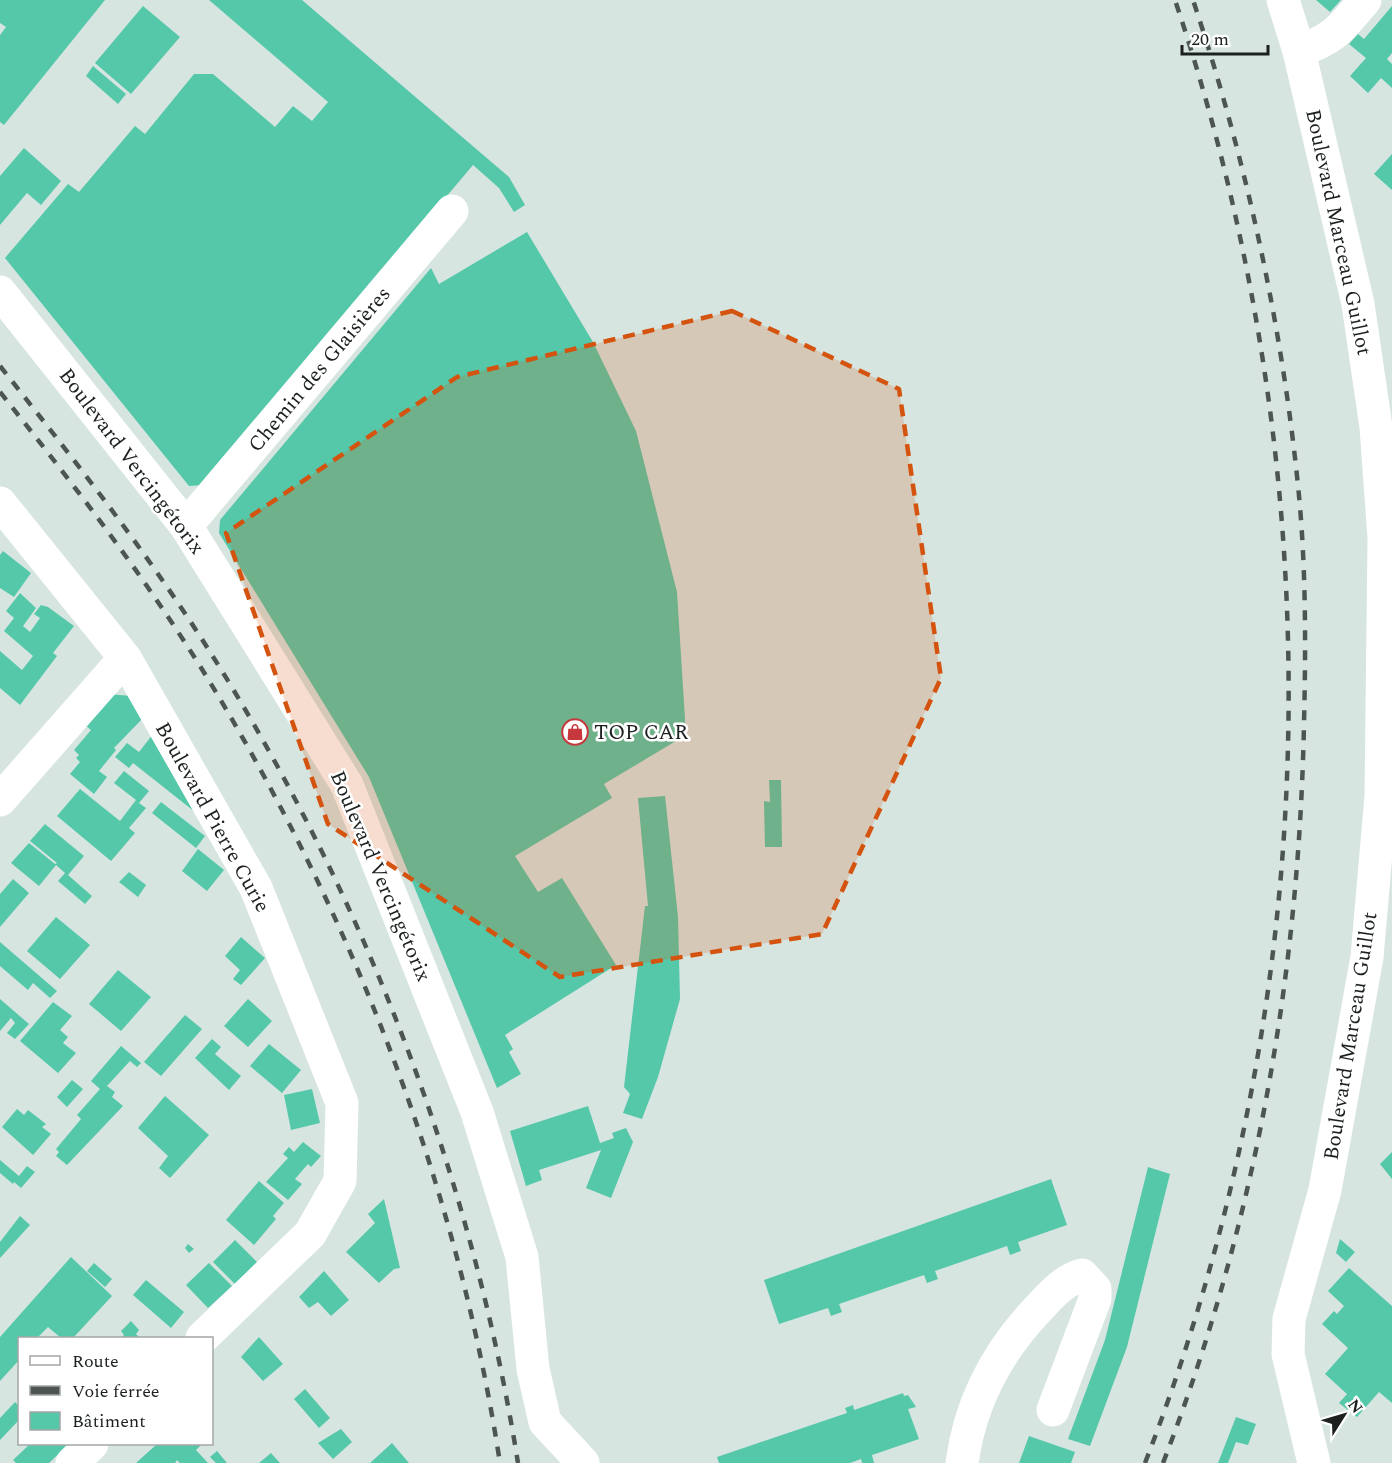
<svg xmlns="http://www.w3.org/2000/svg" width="1392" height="1463" viewBox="0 0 1392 1463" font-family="Spectral,serif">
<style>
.building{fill:#55c8aa}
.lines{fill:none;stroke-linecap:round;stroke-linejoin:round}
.minor{stroke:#fff;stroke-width:33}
.major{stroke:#fff;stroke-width:33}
.rail{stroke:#4d5553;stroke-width:4.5;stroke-dasharray:10 10;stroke-linecap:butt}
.marked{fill:#d4530e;fill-opacity:0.2;stroke:#d4530e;stroke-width:4.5;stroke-dasharray:12 8;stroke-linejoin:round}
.labels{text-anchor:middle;stroke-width:5;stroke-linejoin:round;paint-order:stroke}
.street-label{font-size:21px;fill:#1c2120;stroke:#fff}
.poi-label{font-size:21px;fill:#1c2120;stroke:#fff;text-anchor:start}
</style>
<rect width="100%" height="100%" fill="#d7e5e0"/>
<!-- building -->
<path class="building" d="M0 0H105L4 125 0 122V35L6 27 0 23Z
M209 0H302L509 177 525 205 514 212 499 188 473 165 203 485 189 486 5 258 68 184 79 192 135 126 145 134 194 74H213L275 127 293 106 312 121 328 102Z
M1316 0H1341L1330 12Z
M143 6 180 37 131 94 95 63Z
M1392 6V53L1387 59 1392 64V88L1381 78 1368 93 1350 76 1366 58 1349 44 1358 34 1364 39Z
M93 66 126 94 118 104 86 76Z
M24 148 61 181 41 205 27 193 0 225V176Z
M1392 154V190L1374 174Z
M527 232 593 342 636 431 677 592 686 735 604 784 612 798 515 856 538 892 562 878 616 965 505 1035 513 1049 509 1052 521 1074 497 1088 369 777 219 533 220 520 431 268 439 284Z
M3 551 31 573 14 597 0 588V555Z
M20 593 36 608 23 626 30 632 40 618 34 614 41 605 48 607 74 626 53 653 57 656 20 705 0 688V651L22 670 33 656 4 631 14 618 6 611Z
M109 694 131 696 144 717 114 748 116 750 99 771 107 777 94 794 70 774 80 762 76 758 79 755 74 750 91 730 84 724Z
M153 734 195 812 133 763 129 768 115 757 127 743 139 752Z
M124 771 149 791 139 803 146 808 129 828 135 833 111 861 57 816 80 789 120 821 136 800 114 783Z
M769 780H781L782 847H765L764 801 770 802Z
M665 796 678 917 680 999 658 1077 642 1119 623 1113 630 1094 624 1087 645 906H648L638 798Z
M161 802 205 836 196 848 152 813Z
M45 824 84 856 68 875 92 896 85 904 58 881 65 873 56 865 39 886 11 863 29 843 55 864 57 863 30 841Z
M198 849 224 870 207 891 182 871Z
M129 872 146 885 138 897 119 882Z
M13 879 29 893 0 927V894Z
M56 917 90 945 60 979 27 951Z
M241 937 265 958 241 985 233 979 240 970 225 956Z
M0 942 57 991 50 998 33 983 28 990 0 966Z
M118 970 151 997 121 1031 89 1004Z
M0 999 29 1024 15 1039 7 1033 15 1023 11 1018 0 1031Z
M248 999 272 1021 248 1047 224 1026Z
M53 1002 72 1016 60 1030 68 1037 63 1043 76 1053 58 1073 20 1041Z
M185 1015 202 1029 161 1076 144 1062Z
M212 1039 221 1047 215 1054 241 1076 229 1090 195 1058Z
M269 1044 301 1070 282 1093 250 1066Z
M121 1046 141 1063 137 1067 130 1061 107 1086 115 1092 112 1097 123 1106 67 1165 56 1156 59 1152 56 1149 81 1119 77 1115 100 1089 91 1081Z
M72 1080 83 1089 67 1107 57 1097Z
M312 1089 320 1123 291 1130 284 1095Z
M165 1096 209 1135 170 1178 159 1168 168 1156 138 1128Z
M588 1106 600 1143 614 1138 612 1133 626 1128 633 1142 611 1198 586 1188 601 1150 539 1170 542 1180 526 1186 510 1131Z
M17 1109 24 1115 28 1110 46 1124 42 1127 51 1134 33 1155 2 1127Z
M303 1142 321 1156 311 1167 308 1164 295 1179 302 1184 288 1200 266 1182 288 1158 283 1154 289 1147 294 1152Z
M1392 1152V1179L1380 1164Z
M0 1160 19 1176 27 1166 35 1172 21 1188 14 1182 13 1184 0 1173Z
M1148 1167 1170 1174 1127 1347 1090 1446 1068 1439 1105 1340Z
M1051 1179 1067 1225 1018 1242 1021 1251 1010 1255 1007 1246 935 1271 938 1279 927 1283 924 1275 839 1304 842 1312 831 1316 828 1308 779 1324 764 1280Z
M259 1181 284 1203 273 1216 276 1219 254 1245 226 1220Z
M384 1199 400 1268 394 1269 379 1283 346 1252 375 1223 368 1214Z
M20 1216 30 1225 0 1258V1242Z
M1340 1239 1355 1252 1346 1262 1336 1253Z
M235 1240 257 1262 235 1284 213 1262Z
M188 1244 194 1249 189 1253 185 1248Z
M71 1257 112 1296 73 1338H61L48 1327 37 1338H20V1359L0 1381V1337Z
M94 1263 112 1279 105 1287 87 1271Z
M209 1263 232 1286 208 1308 186 1285Z
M1349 1268 1392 1306V1403L1379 1392 1357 1417 1339 1403 1347 1394 1325 1374 1348 1348 1322 1324 1334 1311 1337 1314 1344 1306 1328 1291Z
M324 1271 349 1300 331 1316 318 1302 309 1308 299 1297Z
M146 1280 184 1312 171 1328 133 1295Z
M131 1321 139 1330 136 1334 140 1338H121L124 1335 121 1331Z
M259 1337 283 1364 263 1381 241 1357Z
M305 1389 330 1418 319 1428 294 1399Z
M903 1393 904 1396 908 1395 916 1407 908 1409 919 1439 872 1455 874 1463H862L861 1459 850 1463H719L717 1457 847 1413 845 1408 853 1405 854 1410Z
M15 1402 20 1407V1419L0 1440V1418Z
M1236 1417 1256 1424 1248 1445 1236 1442 1228 1463H1218Z
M341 1429 352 1442 333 1459 318 1443Z
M1029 1436 1075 1452 1071 1463H1019Z
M392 1443 409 1463H370Z
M30 1444H69L49 1463H16L13 1460Z
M157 1444H202L196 1450 208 1463H180L177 1460 175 1463H136Z
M217 1451 227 1463H216L210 1457Z
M271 1453 280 1463H259Z"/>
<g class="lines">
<!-- minor -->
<path class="minor" d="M1299 51C1336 38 1340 29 1365 0
M0 292 186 526 347 785 477 1112 522 1257 533 1369 545 1422 583 1463
M0 503 125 658 256 888 342 1103 340 1181 310 1234 202 1338
M186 526 452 211
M0 800 125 658
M72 1463 92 1444
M962 1463C970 1403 997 1352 1038 1309 1051 1295 1064 1280 1082 1275L1095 1289V1299L1053 1410"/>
<!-- major -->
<path class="major" d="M1283 0 1299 51 1358 304 1376 427 1384 538 1381 796 1367 957 1325 1190 1289 1319 1288 1354 1314 1463"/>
<!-- rail -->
<path class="rail" d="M0 366C72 457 143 547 205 644 362 890 472 1175 518 1463
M0 392C74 485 146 578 208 679 354 919 457 1185 500 1463
M1145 1463C1327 994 1335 477 1175 0
M1163 1463C1255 1225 1299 977 1304 723 1306 641 1306 557 1297 476 1280 315 1244 153 1193 0"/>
</g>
<!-- marked area -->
<path class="marked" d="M732 311 899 389 941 678 822 934 560 977 328 824 226 533 457 377Z"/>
<!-- icons -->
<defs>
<g id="shop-ring" transform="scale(1.35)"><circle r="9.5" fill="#fff" stroke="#c7383c" stroke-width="1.5"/><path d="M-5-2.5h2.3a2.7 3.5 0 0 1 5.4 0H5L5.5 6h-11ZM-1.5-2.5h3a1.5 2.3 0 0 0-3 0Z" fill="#c7383c"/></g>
</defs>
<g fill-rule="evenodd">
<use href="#shop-ring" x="575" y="732"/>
</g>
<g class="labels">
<!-- street labels -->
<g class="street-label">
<text transform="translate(1339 232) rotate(78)" y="7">Boulevard Marceau Guillot</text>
<text transform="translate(319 369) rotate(-50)" y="7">Chemin des Glaisières</text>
<text transform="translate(132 461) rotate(53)" y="7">Boulevard Vercingétorix</text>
<text transform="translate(213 817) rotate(61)" y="7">Boulevard Pierre Curie</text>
<text transform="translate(381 876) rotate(67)" y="7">Boulevard Vercingétorix</text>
<text transform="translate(1350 1036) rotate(-81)" y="7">Boulevard Marceau Guillot</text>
</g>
<!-- poi labels -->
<g class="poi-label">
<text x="594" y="739">TOP CAR</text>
</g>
</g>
<!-- legend -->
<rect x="18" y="1337" width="195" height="108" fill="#ffffff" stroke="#a4a6a6" stroke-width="1.5"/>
<rect x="30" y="1356" width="30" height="9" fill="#ffffff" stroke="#a4a6a6" stroke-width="1.5"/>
<text x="72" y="1367" font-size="18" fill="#1c2120">Route</text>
<rect x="30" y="1386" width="30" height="9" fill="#4d5553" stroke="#a4a6a6" stroke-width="1.5"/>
<text x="72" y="1397" font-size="18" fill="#1c2120">Voie ferrée</text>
<rect x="30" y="1412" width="30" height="18" fill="#55c8aa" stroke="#a4a6a6" stroke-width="1.5"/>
<text x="72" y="1427" font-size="18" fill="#1c2120">Bâtiment</text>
<!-- north arrow -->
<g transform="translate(1344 1415) rotate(53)" stroke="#ffffff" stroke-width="4.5" paint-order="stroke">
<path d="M0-4.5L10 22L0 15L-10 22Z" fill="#1c2120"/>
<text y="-9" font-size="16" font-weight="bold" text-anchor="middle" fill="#1c2120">N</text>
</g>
<!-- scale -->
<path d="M1182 45v9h86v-9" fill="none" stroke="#1c2120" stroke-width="3"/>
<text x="1191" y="45" font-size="18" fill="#1c2120" stroke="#ffffff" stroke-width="4.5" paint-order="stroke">20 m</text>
</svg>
